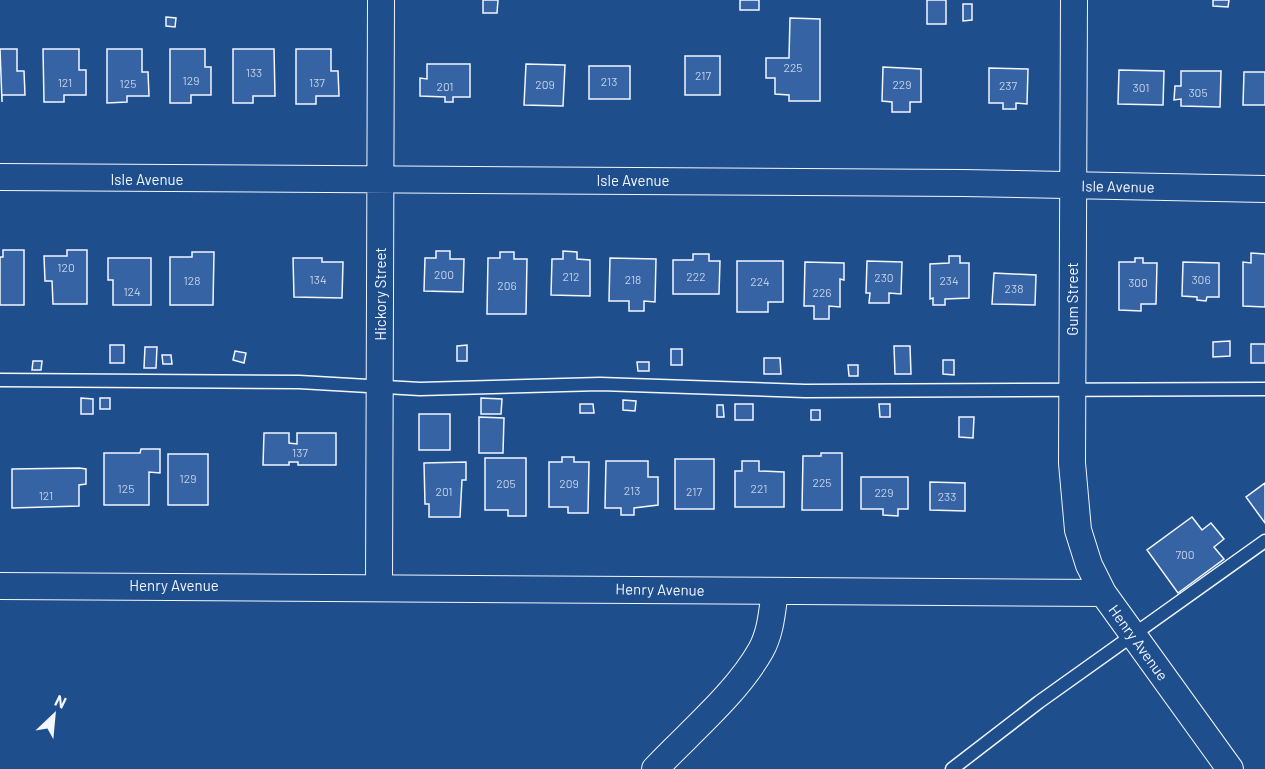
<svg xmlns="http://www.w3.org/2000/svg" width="1265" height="769" viewBox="0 0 1265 769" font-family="Barlow,sans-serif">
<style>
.building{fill:#3563a3;stroke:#f2f6ff;stroke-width:1.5}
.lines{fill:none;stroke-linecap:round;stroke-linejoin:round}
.service-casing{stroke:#f2f6ff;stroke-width:15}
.minor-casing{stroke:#f2f6ff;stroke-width:28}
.service{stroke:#1f4e8c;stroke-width:12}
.minor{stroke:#1f4e8c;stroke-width:26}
.labels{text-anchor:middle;stroke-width:4.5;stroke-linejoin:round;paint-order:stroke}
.number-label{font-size:12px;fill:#c3d1e8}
.street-label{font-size:15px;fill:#f2f6ff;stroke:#1f4e8c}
</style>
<rect width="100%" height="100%" fill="#1f4e8c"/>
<!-- building -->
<path class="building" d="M483 0H498L497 13H483Z
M740 0H759V10H740Z
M927 0H946V24H927Z
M1213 0H1229L1228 7 1213 6Z
M963 4H972V20L963 21Z
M166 17 176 18 175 27 166 26Z
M790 18 820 19V101H789V95L775 94V78H766V58H789Z
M0 49H17V71H24L25 95H2V102Z
M43 49H79V70H86V95H64V102H44Z
M107 49H142V72H148L149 96H127V102L107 103Z
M170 49H205V67H211V95H191V103H170Z
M233 49H274L275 96H253V103H233Z
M296 49H331V71H338L339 96H316V104H296Z
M685 56H720V95H685Z
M427 64H470V97H453V102H445V97L420 96V78L427 79Z
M526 64 565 65 563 106 524 105Z
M589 66H630V99H589Z
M883 67 921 69V102H910V112H892V102L882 101Z
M989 68 1028 69 1027 104 1016 103V109H1003V103H989Z
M1119 70 1164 71 1163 105 1118 104Z
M1181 71H1221L1220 107 1181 106V99L1174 100 1175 86H1181Z
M1244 72H1265V105H1243Z
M3 250H24V305H0V257H3Z
M67 250H87V304H53L52 281H45L44 256H67Z
M436 251H450V259H464L463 292 424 291 425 258H436Z
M563 251 577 252V259L590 260V296L551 295 552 259H563Z
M192 252H214L213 305H170V257H192Z
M500 252H514V259H527L526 314H487L488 258H500Z
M1251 253 1265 254V307L1243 306V262L1251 263Z
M693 254H709V261H720L719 294H673V260H693Z
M949 256H960V263H969V298L945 299V305H933V298L930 299V264L949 263Z
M108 258H151V305H113V280H108Z
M293 258H322V262H343L342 298 294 297Z
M610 258 656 259 655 302 644 301V311H629V301H609Z
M1135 258H1143V263H1157L1156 304H1141V311L1119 310V262H1135Z
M737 261H783V302H768V312H737Z
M867 261 902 262 901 294 889 293V303H869L870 293H866Z
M805 262 844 263V280L840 279V307L829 306V319H814V306H804Z
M1183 262 1219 263V297H1207L1206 301 1197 300V297L1182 296Z
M994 273 1036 275 1035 305 992 304Z
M1230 341V356L1213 357V342Z
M1251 344H1265V363H1251Z
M110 345H124V363H110Z
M467 345V361H457V346Z
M894 346H910L911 374H895Z
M145 347H157L156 368H144Z
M671 349H682V365H671Z
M235 351 246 353 244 363 233 360Z
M162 355H171L172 364H163Z
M764 358H780L781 374H764Z
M943 360H954V375L943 374Z
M33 361H42L41 370H32Z
M637 362H649V371H638Z
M848 365H858V376H849Z
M81 398 93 399V414H81Z
M100 398H110V409H100Z
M481 398 502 399 501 414H481Z
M623 400 636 401 635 411 623 410Z
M580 404H593L594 413H580Z
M735 404H753V420H735Z
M879 404H890V417H880Z
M717 405H723L724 417H717Z
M811 410H820V420H811Z
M419 414H450V450H419Z
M479 417 504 418 503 453H479Z
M959 417H974L973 438 959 437Z
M264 433H289V443L297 444V433H336V465H298V462H289V465H263Z
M141 449H160V473L149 472V505H104V453H140Z
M821 453H842V510H802L803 456H821Z
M168 454H208V505H168Z
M562 457H574V462H589L588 513H568V507H549V462H562Z
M485 458H526V516H508V510H485Z
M675 459H714V509H675Z
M606 461H648V477H658V505L634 508V515H621V508H605Z
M742 461H759V471L784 472V507H735V471H742Z
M466 462V480H462L460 517H429V504H425L424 463Z
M79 468 86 469V484L79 485V506L12 508V469Z
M861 477H908V509H898V516L883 515V509H861Z
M930 482 965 483V511L930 510Z
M1265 483V523L1246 497Z
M1192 517 1202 530 1211 523 1224 539 1214 547 1224 559 1178 593 1147 550Z"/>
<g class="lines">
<!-- service casing -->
<g class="service-casing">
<path id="service" d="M0 380 299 382 420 389 600 384 805 391 1265 389
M952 769 1039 702 1265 541"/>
</g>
<!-- minor casing -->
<g class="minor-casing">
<path id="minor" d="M1074 0 1072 463 1078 530 1089 565 1103 593 1230 769
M0 177 963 183 1265 189
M0 586 1103 593
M379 588 381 0
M655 769C689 733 737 693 761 650 771 632 772 611 775 591"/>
</g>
<!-- service -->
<use href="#service" class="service"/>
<!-- minor -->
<use href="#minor" class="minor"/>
</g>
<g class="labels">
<!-- number labels -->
<g class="number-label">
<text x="793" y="72">225</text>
<text x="254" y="77">133</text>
<text x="703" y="80">217</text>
<text x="191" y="85">129</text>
<text x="609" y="86">213</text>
<text x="65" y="87">121</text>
<text x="317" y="87">137</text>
<text x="128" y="88">125</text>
<text x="545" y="89">209</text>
<text x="902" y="89">229</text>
<text x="1008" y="90">237</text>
<text x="445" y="91">201</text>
<text x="1141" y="92">301</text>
<text x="1198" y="97">305</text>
<text x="66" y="272">120</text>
<text x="444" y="279">200</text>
<text x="571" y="281">212</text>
<text x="696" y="281">222</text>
<text x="884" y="282">230</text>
<text x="318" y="284">134</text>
<text x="633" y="284">218</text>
<text x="1201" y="284">306</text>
<text x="192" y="285">128</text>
<text x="949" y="285">234</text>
<text x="760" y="286">224</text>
<text x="1138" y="287">300</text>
<text x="507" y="290">206</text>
<text x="1014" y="293">238</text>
<text x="132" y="296">124</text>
<text x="822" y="297">226</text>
<text x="300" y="457">137</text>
<text x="188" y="483">129</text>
<text x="822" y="487">225</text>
<text x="506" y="488">205</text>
<text x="569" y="488">209</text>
<text x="126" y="493">125</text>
<text x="759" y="493">221</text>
<text x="632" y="495">213</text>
<text x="444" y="496">201</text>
<text x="694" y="496">217</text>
<text x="884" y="497">229</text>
<text x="46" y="500">121</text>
<text x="947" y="501">233</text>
<text x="1185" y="559">700</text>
</g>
<!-- street labels -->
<g class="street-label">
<text x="147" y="185">Isle Avenue</text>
<text x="633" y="186">Isle Avenue</text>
<text transform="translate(1118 187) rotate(1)" y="5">Isle Avenue</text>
<text transform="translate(381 294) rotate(-90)" y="5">Hickory Street</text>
<text transform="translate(1073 299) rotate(-90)" y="5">Gum Street</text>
<text x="174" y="591">Henry Avenue</text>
<text transform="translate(660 590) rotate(1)" y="5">Henry Avenue</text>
<text transform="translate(1138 643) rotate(54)" y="5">Henry Avenue</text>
</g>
</g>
<!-- north arrow -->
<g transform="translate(54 715) rotate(26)" stroke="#1f4e8c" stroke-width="4.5" paint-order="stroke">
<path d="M0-4.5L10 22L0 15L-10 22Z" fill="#f2f6ff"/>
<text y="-9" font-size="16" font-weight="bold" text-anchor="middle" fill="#f2f6ff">N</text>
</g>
</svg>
